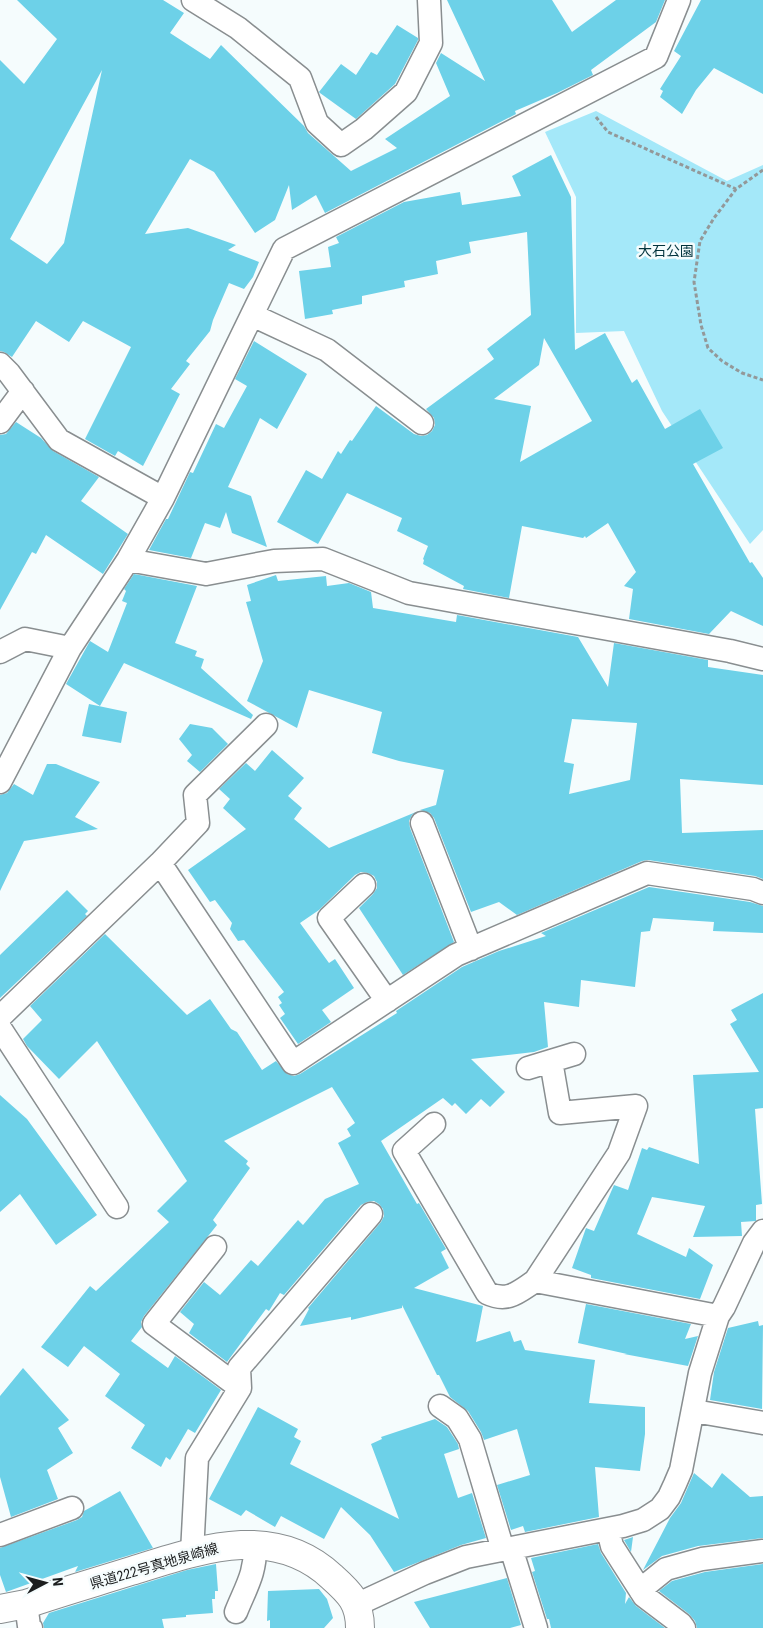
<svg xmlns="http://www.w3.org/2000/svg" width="763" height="1628" viewBox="0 0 763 1628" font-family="'Roboto Condensed','Noto Sans JP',sans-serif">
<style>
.green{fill:#a4e8f9}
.building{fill:#6dd1e8;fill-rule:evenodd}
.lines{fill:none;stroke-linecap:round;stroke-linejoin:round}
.street-casing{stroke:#898e90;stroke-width:25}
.secondary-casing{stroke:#898e90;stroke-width:30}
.path{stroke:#939899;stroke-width:3;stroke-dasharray:4 2.5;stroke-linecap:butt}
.street{stroke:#fff;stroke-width:22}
.secondary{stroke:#fff;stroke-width:28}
.labels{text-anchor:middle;stroke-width:5;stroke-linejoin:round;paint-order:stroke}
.park-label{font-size:14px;fill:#02343e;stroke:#f5fcfd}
.street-label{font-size:14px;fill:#1c1e1f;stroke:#f5fcfd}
</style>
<rect width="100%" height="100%" fill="#f5fcfd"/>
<!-- green -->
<path class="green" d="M596 111 727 181 763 165V530L750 544 662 411 624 331 576 333V197L545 132Z"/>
<!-- building -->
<path class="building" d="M17 0H163L184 13 170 33 210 59 221 45 304 126 308 133 351 171 397 148 385 139 450 96 436 63 441 53 485 81 447 0H552L572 32 616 0H665L656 22 591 70 593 75 557 93 515 111 516 114 325 213 316 195 292 210 289 185 275 220 255 233 214 172 190 159 145 234 188 228 236 245 228 250 259 262 253 277 244 289 229 283 213 320 210 331 186 361 190 364 171 389 180 394 143 466 118 451 115 456 85 439 131 347 83 321 69 342 36 321 12 357 4 352 0 351V60L24 84 57 39ZM102 70 64 243 47 264 10 239Z
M701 0H763V94L714 68 696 90 682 114 660 97 663 91 660 89 681 56 674 51Z
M397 25 418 38V40L395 84 356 119 320 93 319 92 341 64 356 75 371 52 377 55Z
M551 155 571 197 575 350 605 333 632 383 637 379 665 429 700 409 723 448 693 464 750 563 752 562 763 578V626L731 611 709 634 629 619 633 589 624 586 636 572 608 523 586 538 585 536 583 538 522 526 509 598 463 589 464 586 423 564 424 560 423 559 428 546 397 531 402 518 347 493 318 544 277 522 306 470 322 479 338 451 341 454 350 440 352 441 376 406 414 434 421 436 427 435 432 431 435 425 434 418 426 409 494 359 487 349 531 315 527 232 469 242 471 253 436 261 438 274 404 281 405 287 362 296V304L332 310 333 314 305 319 299 271 331 267 328 247 339 243 336 237 404 202 460 192 462 205 521 196 512 176ZM544 338 592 421 520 462 531 406 494 399 539 365Z
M254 341 307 374 277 429 260 418 228 487 251 496 267 547 232 533 226 512 220 528 205 523 191 558 149 550 166 519H168L190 472 193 473 216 424 224 428 247 386 235 379Z
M16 422 41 438 53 451 99 477 81 501 128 534 103 574 46 535 36 554 32 552 0 610V435L6 434Z
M134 574 197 586 175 643 197 651 195 656 204 659 201 668 253 715 251 719 124 663 100 706 66 684 90 641 108 652 127 603 122 601 126 591 124 589Z
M276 575 278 581 326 576 327 586 349 583 371 592 373 608 456 622 457 615 578 637 608 687 614 643 708 660V667L763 675V785L680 779 682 833 763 830V879L755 876 648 860 642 861 517 915 499 902 471 912 434 818 430 813 420 810 436 805 444 770 399 761 372 753 382 712 309 690 297 728 247 701 263 661 246 602 251 601 247 585ZM572 719 637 723 630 780 569 794 574 764 564 762Z
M89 704 127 712 121 743 82 736Z
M190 724 212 728 228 744 200 772 187 761 192 755 179 739Z
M272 750 304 778 288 796 302 808 294 819 329 848 416 812 412 815 409 821 410 828 454 942 403 975 359 908 373 894 377 888V882L374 876 368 873 361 872 355 875 319 910 300 923 329 963 335 959 354 988 322 1010 331 1022 298 1044 280 1018 285 1014 279 1005 282 1003 278 997 284 992 244 940 238 941 230 929 232 923 215 900 210 902 188 870 246 829 223 808 230 799 219 789 246 763 255 771Z
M47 764H56L100 782 75 817 98 829 24 841 0 891V795L7 793 14 784 33 795Z
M649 887 750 902 763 906V933L713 931 714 922 653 918 650 931 641 932 635 987 581 980 579 1007 544 1002 548 1047 534 1052 471 1059 505 1092 490 1107 481 1099 466 1114 455 1103 452 1106 443 1098 381 1141 417 1204 419 1203 446 1249 441 1252 449 1268 414 1288 483 1306 476 1342 510 1331 514 1342 521 1340 525 1350 595 1360 589 1403 645 1407V1434L640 1471 595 1467 599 1517 525 1532 523 1526 511 1530 497 1485 530 1475 517 1429 484 1440 481 1432 468 1411 450 1397 439 1375H437L402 1305V1308L351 1320V1317L300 1326 309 1309 308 1308 381 1222 384 1216 383 1209 379 1204 374 1201 367 1202 361 1205 284 1295 280 1293 269 1311 266 1309 227 1362 189 1333 194 1324 180 1312 204 1282 220 1295 251 1260 258 1266 298 1220 303 1225 325 1199 359 1184 338 1143 351 1136 347 1129 355 1123 332 1087 224 1141 248 1161 246 1164 250 1168 213 1220 217 1225 144 1316 141 1322 142 1327 131 1341 168 1368 175 1356 221 1390 195 1433 188 1429 170 1460 166 1457 161 1467 131 1448 145 1425 105 1396 120 1374 84 1346 68 1367 41 1347 90 1286 96 1291 169 1222 157 1211 187 1181 97 1041 59 1079 27 1046 23 1039 42 1020 30 1006 105 934 187 1015 210 999 231 1029 237 1032 262 1070 276 1061 287 1074 294 1076 300 1074 397 1013 396 1011 462 967 499 951 546 936 541 933Z
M67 890 88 911 85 914 87 916 0 998V955Z
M763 993V1108L755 1109 762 1204 756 1205V1221L741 1222 742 1236 693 1237 705 1206 652 1197 637 1234 686 1257 689 1248 713 1265 700 1299 591 1278V1275L572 1268 586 1228 594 1231 614 1185 628 1190 642 1148 647 1150 649 1147 699 1164 693 1075 759 1072 730 1024 737 1020 731 1010Z
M0 1095 27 1119 97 1215 56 1245 20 1194 0 1212Z
M586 1304 691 1324 685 1339 698 1336 688 1366 624 1354H627L578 1343Z
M758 1321 759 1326 763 1325 762 1409 710 1400 714 1372 728 1328Z
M23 1368 69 1420 58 1428 73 1453 47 1470 58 1499 11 1517 0 1477V1396Z
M258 1407 298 1429 294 1437 301 1441 290 1464 399 1519 371 1444 382 1439 381 1437 435 1419 447 1427 458 1444 459 1449 444 1454 458 1498 472 1493 486 1538 461 1545 394 1572 370 1535 341 1507 324 1539 281 1516 275 1527 246 1510 241 1516 209 1499Z
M694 1473 712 1488 722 1473 750 1497 763 1496V1538L698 1546 662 1556 643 1570 670 1518 681 1503Z
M120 1491 153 1548 75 1572 78 1566 6 1592 0 1575V1548L77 1520 82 1517 84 1511Z
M633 1537 631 1552 624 1540Z
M598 1544 601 1553 626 1593 625 1604 629 1597 636 1606 665 1628H551L549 1619H547L532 1572 535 1571 531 1558Z
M216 1564 218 1591H215V1599H212L213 1613 186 1615V1617L162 1619 164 1628H44L43 1623 49 1613 187 1570Z
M763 1564V1628H697L695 1621 689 1614 659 1591 672 1581 705 1572Z
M507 1578 521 1625 510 1628H430L414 1602Z
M319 1589 327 1599 333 1618 324 1628H270V1620L267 1621 268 1591Z"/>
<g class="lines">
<!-- street casing -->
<g class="street-casing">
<path id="street" d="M193 0 238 28 300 78 317 123 341 145 364 129 406 92 431 43 429 0
M252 315 327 350 422 423
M0 364 9 373 59 440 163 498
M0 422 23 391
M128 560 206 574 274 561 323 559 409 593 730 651 763 659
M0 652 25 639 70 648
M0 782 70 648 128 560 163 498 284 249 656 57 679 0
M422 823 471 949
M160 863 198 823 195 795 266 725
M364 885 329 918 387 1001
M0 1017 160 863 293 1063 456 955 647 873 753 889 763 893
M0 1028 117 1207
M551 1061 560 1113 636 1106 619 1153 535 1281 718 1316
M528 1068 574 1054
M434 1124 404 1151 487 1293C508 1303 518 1292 535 1281
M215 1247 154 1324 240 1388
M440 1406 457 1418 470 1439 503 1550
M694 1411 763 1423
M608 1530 612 1546 644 1596 681 1624 684 1628
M0 1535 72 1508
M511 1548 536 1628
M192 1553 197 1458 240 1388 239 1368 371 1214
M640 1590 666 1569 702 1559 763 1551
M26 1604 29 1626 31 1628
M356 1605 425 1573 466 1557 623 1526 643 1520 660 1509 669 1497 675 1484 681 1470 700 1373 718 1316 724 1307 754 1243 763 1231
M236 1612C246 1587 256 1573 255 1545"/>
</g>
<!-- secondary casing -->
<g class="secondary-casing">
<path id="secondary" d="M0 1609 26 1604C61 1592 96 1582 131 1571 199 1550 273 1522 332 1577 350 1593 360 1603 360 1628"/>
</g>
<!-- path -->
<path class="path" d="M596 117 608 132 736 189
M763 170 736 189 714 218 700 241 694 282 701 325 708 348 722 361 742 373 763 380"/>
<!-- street -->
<use href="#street" class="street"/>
<!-- secondary -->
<use href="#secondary" class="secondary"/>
</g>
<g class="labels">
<!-- park labels -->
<g class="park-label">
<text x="666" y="256">大石公園</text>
</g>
<!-- street labels -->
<g class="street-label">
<text transform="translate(154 1566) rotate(-16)" y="5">県道222号真地泉崎線</text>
</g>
</g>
<!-- north arrow -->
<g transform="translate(45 1583) rotate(84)" stroke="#f5fcfd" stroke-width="4" paint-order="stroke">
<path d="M0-4L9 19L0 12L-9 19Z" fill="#1c1e1f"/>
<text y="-8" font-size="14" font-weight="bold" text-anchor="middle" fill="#1c1e1f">N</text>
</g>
</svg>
